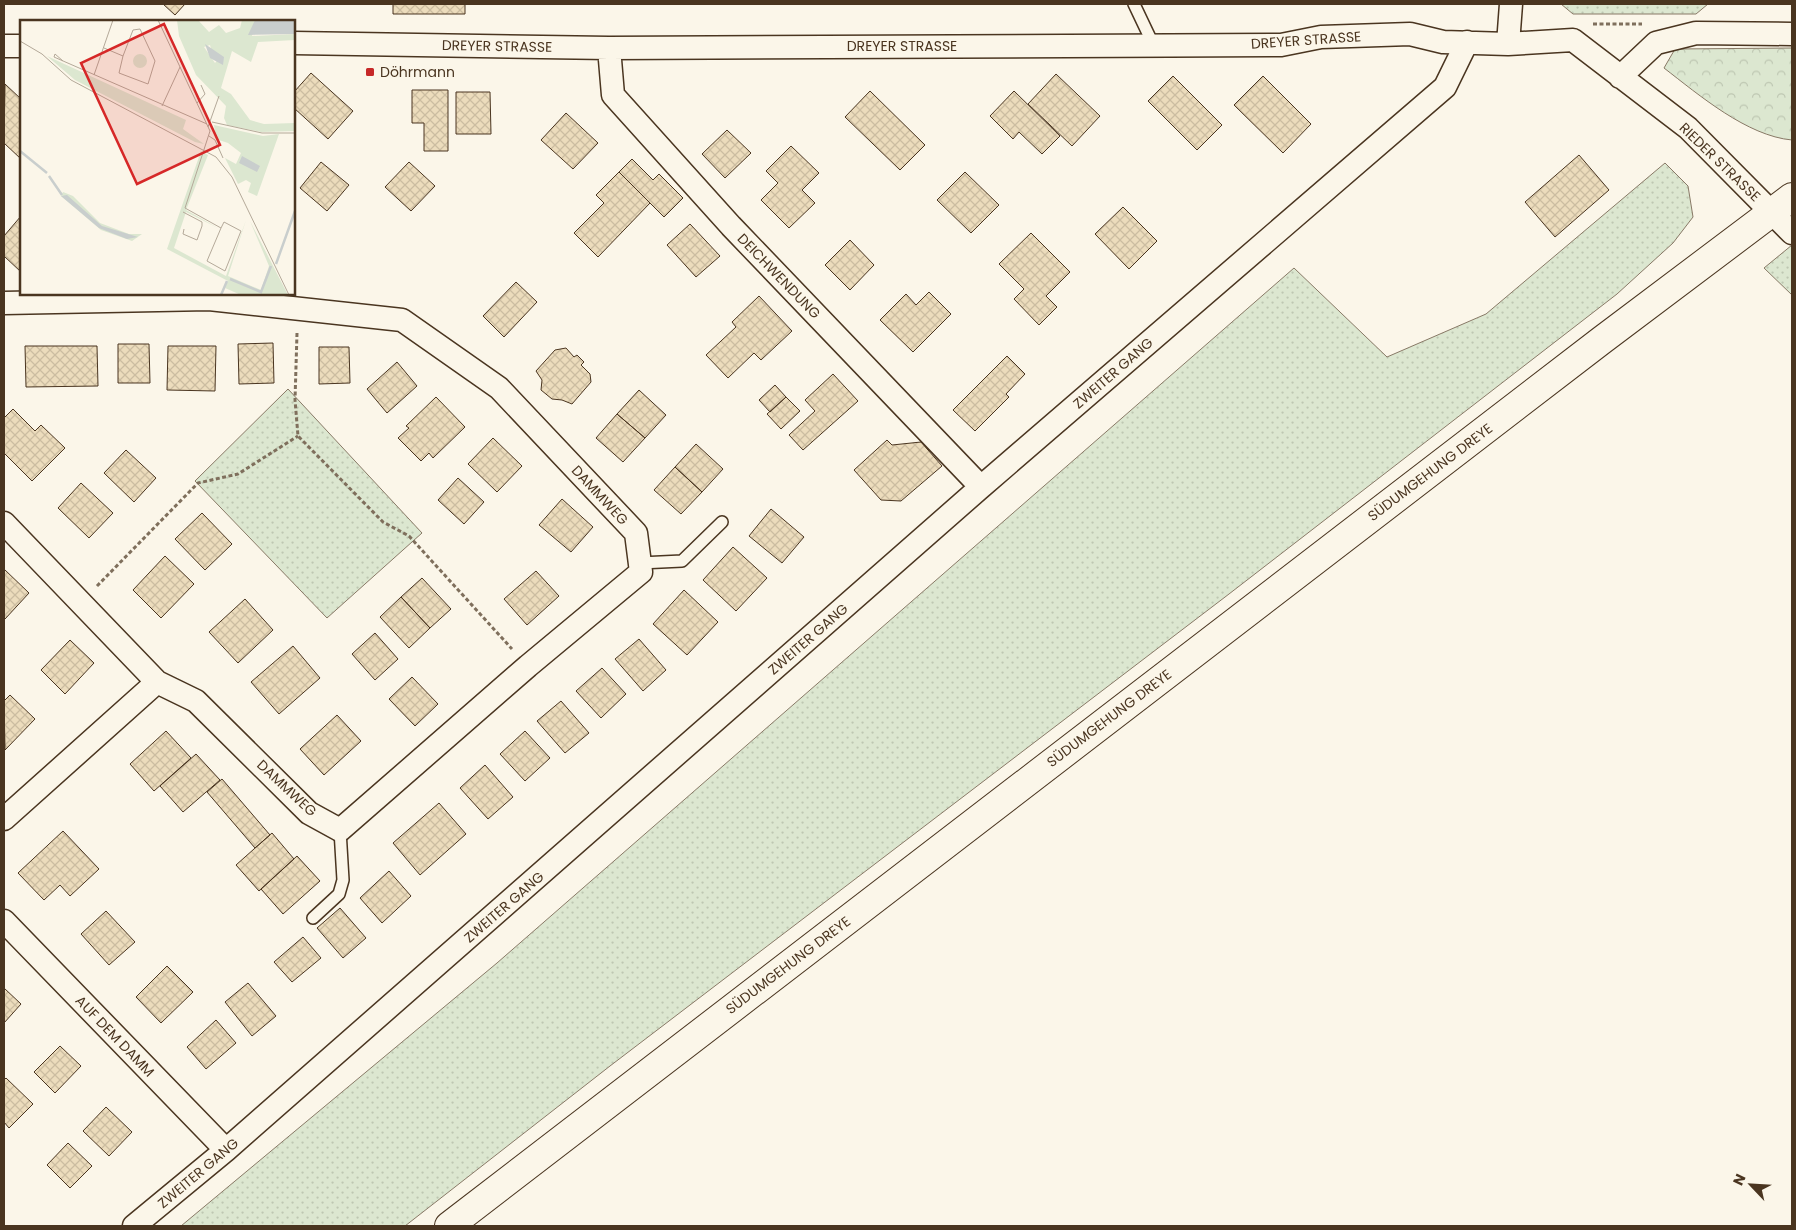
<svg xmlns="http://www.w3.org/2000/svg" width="1796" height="1230" viewBox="0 0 1796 1230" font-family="Poppins,sans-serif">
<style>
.grass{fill:url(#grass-dots);stroke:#887966}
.forest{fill:url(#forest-crowns);stroke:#887966}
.building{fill:url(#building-cross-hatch);stroke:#4a3520}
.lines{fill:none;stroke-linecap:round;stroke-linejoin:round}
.lane-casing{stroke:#4a3520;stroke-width:14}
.street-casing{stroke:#4a3520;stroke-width:25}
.secondary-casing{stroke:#4a3520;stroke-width:30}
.path{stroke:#7f6f5c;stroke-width:3;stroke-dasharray:4 2.5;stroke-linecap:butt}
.lane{stroke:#fbf6e9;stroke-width:11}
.street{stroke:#fbf6e9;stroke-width:22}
.secondary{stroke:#fbf6e9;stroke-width:28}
.poi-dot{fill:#c62828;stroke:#fbf6e9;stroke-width:2}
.labels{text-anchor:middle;stroke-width:4;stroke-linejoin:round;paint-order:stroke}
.street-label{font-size:14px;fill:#4a3520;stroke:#fbf6e9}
.poi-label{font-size:14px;fill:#4a3520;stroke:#fbf6e9;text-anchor:start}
.inset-river{fill:none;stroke:#c9cecd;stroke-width:2.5}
.inset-road{fill:none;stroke:#b4a999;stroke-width:1}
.view{fill:#d62828;fill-opacity:0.15;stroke:#d62828;stroke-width:2.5}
.inset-edge{fill:none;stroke:#4a3520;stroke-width:2.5}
</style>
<defs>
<pattern id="grass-dots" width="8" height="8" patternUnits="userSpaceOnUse" patternTransform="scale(1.25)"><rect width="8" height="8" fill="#dce7d0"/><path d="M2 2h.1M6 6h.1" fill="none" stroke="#bec7b2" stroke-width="1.8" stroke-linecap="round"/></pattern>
<pattern id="forest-crowns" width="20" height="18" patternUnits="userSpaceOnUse" patternTransform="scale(1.25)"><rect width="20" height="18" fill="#dce7d0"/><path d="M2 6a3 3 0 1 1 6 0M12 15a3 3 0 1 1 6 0" fill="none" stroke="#bec7b2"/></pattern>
<pattern id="building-cross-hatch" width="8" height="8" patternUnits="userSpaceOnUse" patternTransform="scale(1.25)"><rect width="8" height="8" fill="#ecdcbc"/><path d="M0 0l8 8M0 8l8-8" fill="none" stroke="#ccbda1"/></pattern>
</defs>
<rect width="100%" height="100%" fill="#fbf6e9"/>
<!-- grass -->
<path class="grass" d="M1561 4H1560H1708L1696 14H1573Z
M1665 163 1688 186 1693 217 1673 243 1617 294 1229 594 610 1066 405 1226H181L497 963 1294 268 1387 357 1486 314Z
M1792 245V295L1764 268Z
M288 389 422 533 327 618 195 481Z"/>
<!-- forest -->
<path class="forest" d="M1792 48V140C1747 136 1699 95 1664 68L1675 49Z"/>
<!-- building -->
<path class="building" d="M163 4H185L175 15Z
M393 4H465V14H393Z
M311 73 353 111 328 139 294 108V92Z
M1056 74 1100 116 1072 146 1028 104Z
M1173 76 1222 125 1197 150 1148 101Z
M1263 76 1311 124 1283 153 1234 105Z
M5 84 21 99V159L4 143Z
M412 90H448V151H424V123H412Z
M870 91 925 145 900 170 845 117Z
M1014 91 1060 136 1042 154 1019 132 1013 139 990 116Z
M456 92H490L491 134H456Z
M566 113 598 143 573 169 541 140Z
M727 130 751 153 725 178 702 154Z
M791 146 819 173 802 190 815 203 789 228 761 200 778 183 766 171Z
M1579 155 1609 190 1555 237 1525 202Z
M632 159 653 180 659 174 683 198 664 217 619 172Z
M321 162 349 185 327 211 300 188Z
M409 162 435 186 411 211 385 187Z
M619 172 650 203 598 257 574 233 604 203 596 195Z
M965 172 999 205 971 233 937 200Z
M1123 207 1157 241 1129 269 1095 234Z
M21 216V272L4 256V236Z
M690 224 720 256 696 277 667 245Z
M1031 233 1070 272 1046 296 1057 307 1039 325 1014 299 1024 289 999 264Z
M850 240 874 265 850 290 825 265Z
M516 282 537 302 504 337 483 316Z
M929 292 951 314 913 352 880 320 906 294 916 305Z
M759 296 792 331 761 360 754 353 728 378 706 355 736 327 732 322Z
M273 343 274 383 239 384 238 344Z
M118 344H149L150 383H118Z
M25 346H97L98 386 26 387Z
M168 346H216L215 391 167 390Z
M319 347H349L350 383 319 384Z
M566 348 574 357 577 355 584 362 581 365 590 374 591 382 572 404 562 400 552 399 541 390 542 380 536 371 555 350Z
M1007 356 1025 374 1006 394 1009 397 975 431 953 410Z
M397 362 417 386 387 413 367 389Z
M833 374 858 401 803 450 789 435 815 411 805 400Z
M775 385 786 397 770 412 759 400Z
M639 390 666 415 645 438 617 414Z
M436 397 465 427 433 458 429 453 421 461 398 438 409 428 406 426Z
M786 397 800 411 781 429 767 414Z
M13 409 35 431 41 425 65 448 32 481 4 453V418Z
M617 414 645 438 623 462 596 438Z
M493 438 522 466 497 492 468 464Z
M887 440 892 445 921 442 942 466 901 501 881 500 854 470Z
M696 444 723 469 702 492 675 467Z
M126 450 156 478 134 502 104 473Z
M675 467 702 492 681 514 654 490Z
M458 478 484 502 464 524 438 500Z
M81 483 113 513 89 538 58 508Z
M562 499 593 527 571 552 539 525Z
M771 509 804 537 782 563 749 536Z
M202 513 232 544 205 570 175 539Z
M733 547 767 578 736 611 703 580Z
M165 556 194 584 161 618 133 590Z
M4 569 29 593 5 619 4 618Z
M536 571 559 596 527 625 504 599Z
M422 578 451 609 430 628 401 597Z
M684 590 718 622 687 655 653 624Z
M401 597 430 628 409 648 380 617Z
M245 599 273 630 238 663 209 632Z
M375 633 398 659 375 680 352 654Z
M639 639 666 670 643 691 615 659Z
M70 640 94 663 65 694 41 670Z
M293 646 320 678 279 714 251 682Z
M602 668 626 694 601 718 576 691Z
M412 677 438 704 415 726 389 699Z
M10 695 35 719 5 750 4 701Z
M561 701 589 733 565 753 537 721Z
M337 715 361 741 324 775 300 749Z
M166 731 191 758 154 791 130 764Z
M525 731 550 758 525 781 500 754Z
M196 754 220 780 183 812 160 786Z
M485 765 513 797 488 819 460 788Z
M222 779 270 835 255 848 207 792Z
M439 803 466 834 420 875 393 843Z
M63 831 99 869 70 896 60 885 44 900 18 873Z
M272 833 294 859 259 891 236 865Z
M297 856 320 881 283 914 261 889Z
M389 871 411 896 382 923 360 898Z
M340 908 366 938 343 958 317 928Z
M106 911 135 942 109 965 81 934Z
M303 937 321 958 292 982 274 962Z
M167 966 193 992 161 1023 136 997Z
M248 983 276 1016 252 1036 225 1002Z
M4 988 21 1004 4 1023Z
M216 1020 236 1043 206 1069 187 1047Z
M60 1046 81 1066 55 1093 34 1072Z
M6 1078 33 1104 9 1128 4 1122V1080Z
M106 1107 132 1132 109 1156 83 1131Z
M68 1143 92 1166 70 1188 47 1165Z"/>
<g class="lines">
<!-- lane casing -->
<g class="lane-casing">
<path id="lane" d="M1134 4 1153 44
M640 563 682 561 722 522
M313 918 339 894 343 880 340 830"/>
</g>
<!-- street casing -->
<g class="street-casing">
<path id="street" d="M294 43 609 48 1281 45 1321 37 1410 34 1443 42 1508 44 1573 40 1688 128 1792 233
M1508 44 1511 4
M4 46H21
M609 48 613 95 731 226 981 487
M1620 77 1656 43 1696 33 1792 34
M4 303 209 299 402 320 499 388 636 533 641 572 528 666 340 830 309 813 196 701 157 682 4 523
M4 819 157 682
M4 921 226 1150
M134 1226 226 1150 981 487 1445 87 1467 42"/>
</g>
<!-- secondary casing -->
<g class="secondary-casing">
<path id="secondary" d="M449 1226 1602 340 1792 197"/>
</g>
<!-- path -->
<path class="path" d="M1593 24H1642
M297 333 295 400 298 436 383 522 409 536 512 649
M97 586 198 483 238 474 298 436"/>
<!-- lane -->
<use href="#lane" class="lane"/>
<!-- street -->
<use href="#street" class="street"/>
<!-- secondary -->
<use href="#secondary" class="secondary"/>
</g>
<!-- markers -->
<rect class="poi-dot" x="365" y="67" width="10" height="10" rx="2.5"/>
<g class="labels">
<!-- street labels -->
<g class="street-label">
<text transform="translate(1306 40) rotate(-4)" y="5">DREYER STRASSE</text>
<text transform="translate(497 46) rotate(1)" y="5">DREYER STRASSE</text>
<text x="902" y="51">DREYER STRASSE</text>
<text transform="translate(1720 162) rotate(44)" y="5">RIEDER STRASSE</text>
<text transform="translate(779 276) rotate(46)" y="5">DEICHWENDUNG</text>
<text transform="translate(1113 373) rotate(-41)" y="5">ZWEITER GANG</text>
<text transform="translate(1430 472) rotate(-37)" y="5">SÜDUMGEHUNG DREYE</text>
<text transform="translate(600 495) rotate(47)" y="5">DAMMWEG</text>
<text transform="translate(808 639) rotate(-41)" y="5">ZWEITER GANG</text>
<text transform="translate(1109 718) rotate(-37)" y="5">SÜDUMGEHUNG DREYE</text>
<text transform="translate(287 788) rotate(43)" y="5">DAMMWEG</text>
<text transform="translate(504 907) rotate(-41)" y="5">ZWEITER GANG</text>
<text transform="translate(788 965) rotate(-37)" y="5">SÜDUMGEHUNG DREYE</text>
<text transform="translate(115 1036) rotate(46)" y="5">AUF DEM DAMM</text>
<text transform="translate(198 1173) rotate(-40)" y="5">ZWEITER GANG</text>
</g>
<!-- poi labels -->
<g class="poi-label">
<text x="380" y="77">Döhrmann</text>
</g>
</g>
<!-- overview -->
<g transform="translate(20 20)">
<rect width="275" height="275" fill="#fbf6e9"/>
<path d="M157 0H178L189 12 199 5 206 13 220 8 222 0H235L232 16 275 14V20L238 22 231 42 212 31 201 68 211 74 230 100 244 104 275 103V111L241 112 207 105 204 98 206 86 176 55 159 16ZM190 25 192 32 201 36 195 43 184 27ZM113 41a7 7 0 1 1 14 0a7 7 0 1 1-14 0ZM27 36 166 100 163 109 184 124 175 122 55 60ZM194 105 243 116 259 114 237 176 228 172 231 163 226 160 218 164 205 138 216 144 221 133 208 123 196 119ZM181 131 188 135 166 190 198 208 166 192 154 228 206 256 226 200 208 256 241 270 249 246 230 201 268 275H221L205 268 208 261 147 229Z" fill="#dce7d0" fill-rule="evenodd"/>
<path d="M43 172 53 176 80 203 109 214H122L112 221 81 210 41 176Z" fill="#dce7d0"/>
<path d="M235 0H275V14L228 15ZM185 24 204 37 203 45 190 38ZM222 136 240 146 237 152 219 143ZM47 175 82 206 118 217 107 219 79 208 41 176Z" fill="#c9cecd"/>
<path class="inset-river" d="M0 131 27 153M29 156 42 175M256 244 275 191M210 259 241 272 251 246M201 275 207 261"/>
<path class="inset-road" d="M138 0 190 111 165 188 201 208 204 202 221 211 205 251 187 241 201 208M0 21 22 34 51 60 196 137 212 157 269 275M84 28 103 36 113 10 120 9 135 41 128 64 99 53 103 36M43 41 35 34 34 37 187 104M74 55 93 0M177 83 185 74 181 65M142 86 160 47M192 102 242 113H275M188 107 199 76M189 116 195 120 203 138M163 192 182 202V206L177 220 163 214 164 209"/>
<path class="view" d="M144 4 200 125 117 164 61 43Z"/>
<rect width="275" height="275" class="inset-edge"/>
</g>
<!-- border -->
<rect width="1796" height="1230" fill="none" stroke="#4a3520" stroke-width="10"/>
<!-- north arrow -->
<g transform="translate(1751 1185) rotate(295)" stroke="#fbf6e9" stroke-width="4" paint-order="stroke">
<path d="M0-4L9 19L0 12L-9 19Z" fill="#4a3520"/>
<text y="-8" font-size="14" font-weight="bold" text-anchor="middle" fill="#4a3520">N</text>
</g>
</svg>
